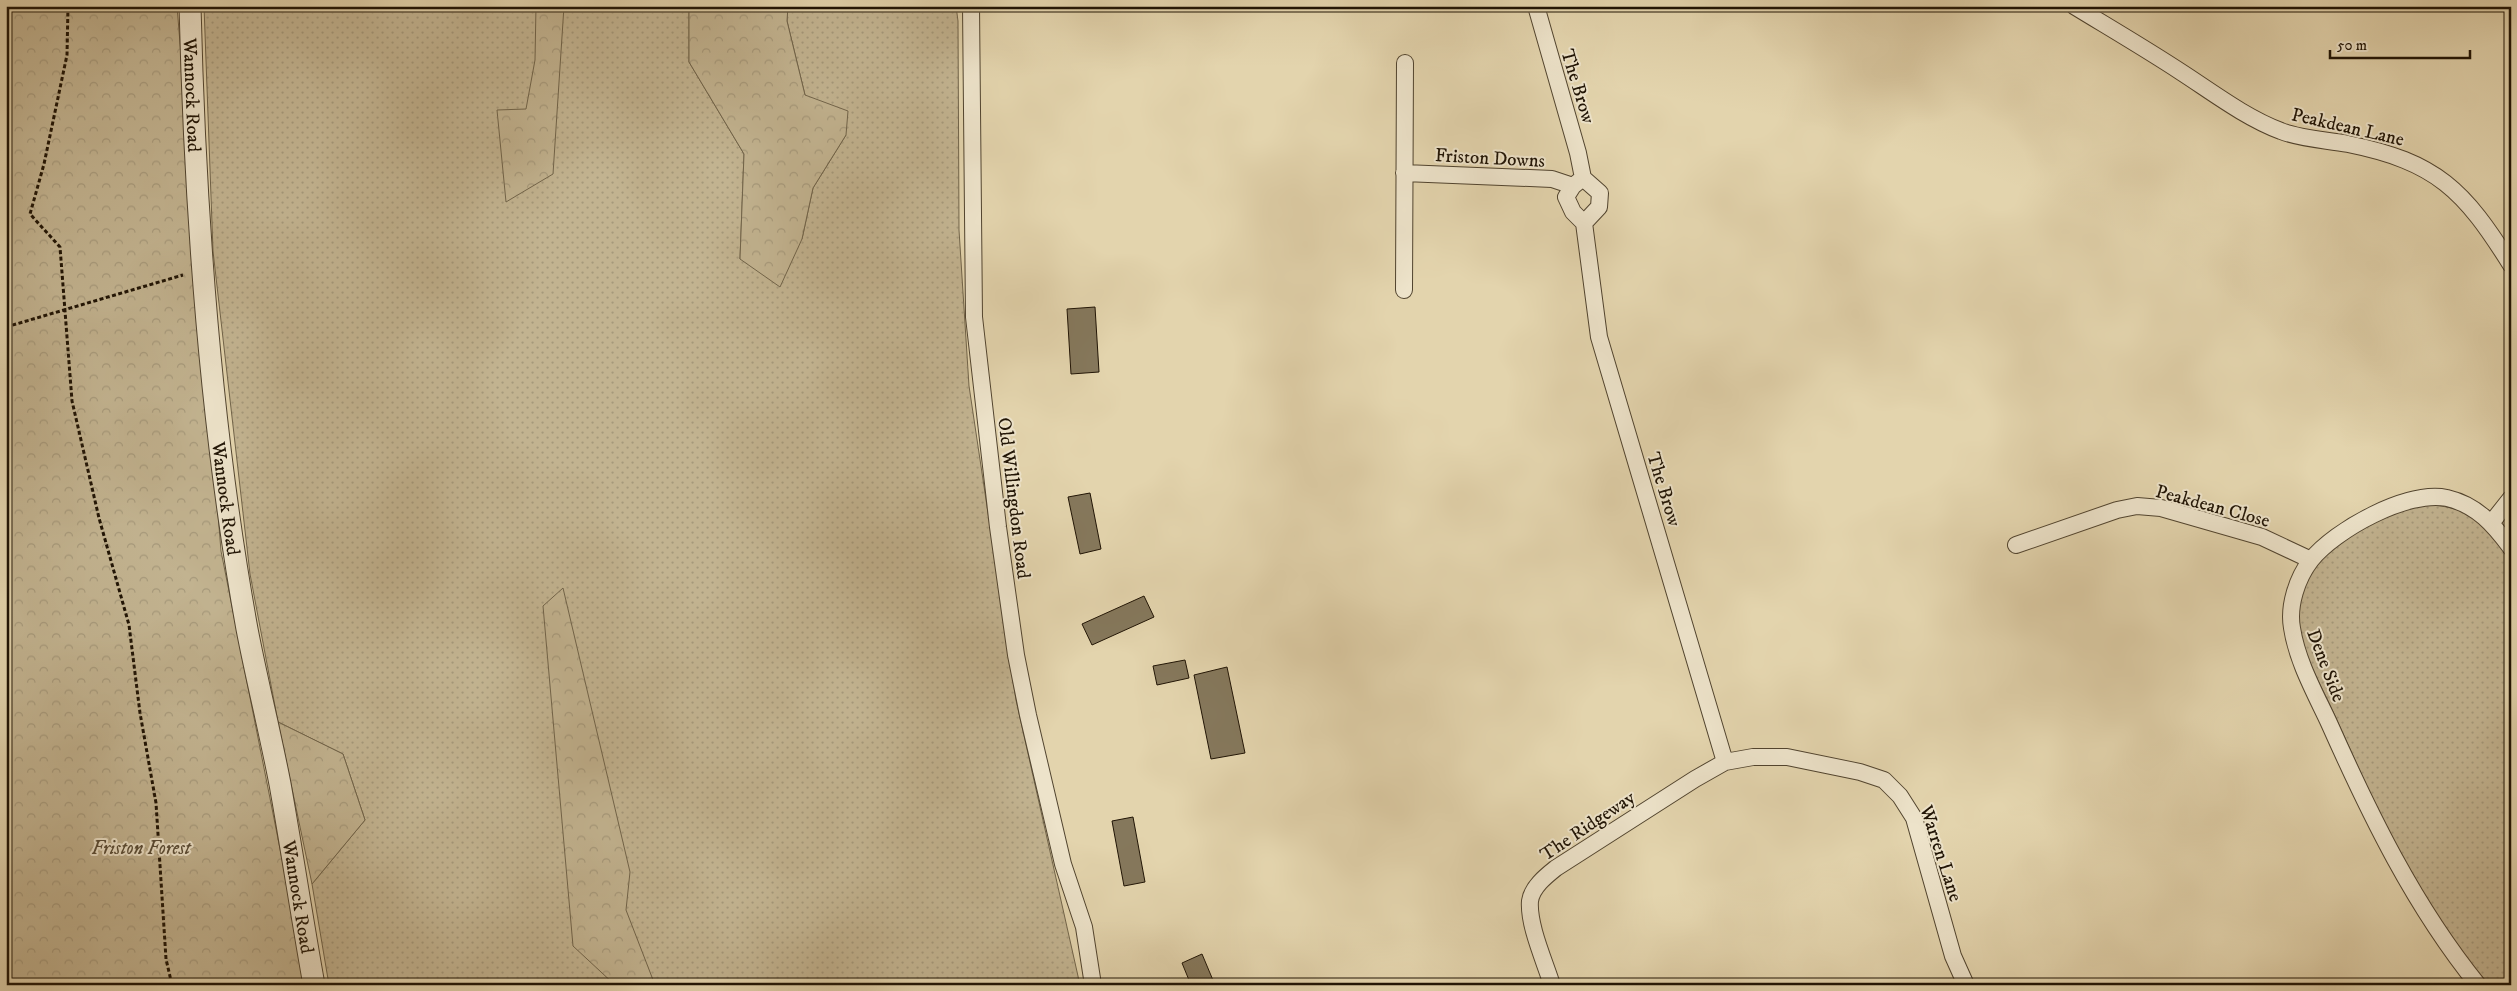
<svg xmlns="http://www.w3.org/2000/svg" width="2517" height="991" viewBox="0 0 2517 991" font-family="'IM FELL DW Pica',serif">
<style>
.grass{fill:url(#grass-dots);stroke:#71644a}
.forest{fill:url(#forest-crowns);stroke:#71644a}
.building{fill:#85785c;stroke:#201405}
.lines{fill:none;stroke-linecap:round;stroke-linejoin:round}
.minor-casing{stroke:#51442f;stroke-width:18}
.tertiary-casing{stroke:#51442f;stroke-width:23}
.path{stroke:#201405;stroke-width:3;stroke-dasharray:4 2.5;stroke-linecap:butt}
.minor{stroke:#ede3ca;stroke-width:16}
.tertiary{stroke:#ede3ca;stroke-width:21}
.labels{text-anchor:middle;stroke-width:4;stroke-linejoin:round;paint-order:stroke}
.street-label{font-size:19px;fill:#201405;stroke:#ede3ca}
.park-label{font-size:19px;font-style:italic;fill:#594c36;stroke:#ede3ca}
</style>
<defs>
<pattern id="grass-dots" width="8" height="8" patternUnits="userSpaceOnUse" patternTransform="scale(1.25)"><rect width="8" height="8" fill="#c2b390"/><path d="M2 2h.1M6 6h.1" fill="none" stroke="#a6997b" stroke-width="1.8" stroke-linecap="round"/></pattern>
<pattern id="forest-crowns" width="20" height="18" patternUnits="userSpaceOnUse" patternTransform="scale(1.25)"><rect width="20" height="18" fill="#c2b390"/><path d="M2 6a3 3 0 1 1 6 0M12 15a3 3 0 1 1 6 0" fill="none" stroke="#a6997b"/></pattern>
</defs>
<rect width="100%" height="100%" fill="#e3d4ad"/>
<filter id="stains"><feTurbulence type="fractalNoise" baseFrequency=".004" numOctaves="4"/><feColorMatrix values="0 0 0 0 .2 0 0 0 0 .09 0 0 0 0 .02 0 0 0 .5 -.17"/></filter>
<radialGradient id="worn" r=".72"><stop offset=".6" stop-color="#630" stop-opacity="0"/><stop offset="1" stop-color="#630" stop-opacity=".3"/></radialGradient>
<!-- grass -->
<path class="grass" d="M204 6H689V62L744 154 740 259 802 239 813 188 846 135 805 95 787 21 788 6H956L958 21 959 230 969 386 1016 700 1080 985H329L312 884 365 820 343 754 278 722 250 574 213 251Z
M2419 504C2445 505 2476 510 2493 534 2500 543 2505 555 2511 565V985H2489C2418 909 2378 810 2335 716 2322 686 2300 652 2298 617 2298 609 2301 592 2304 584 2325 538 2375 519 2419 504Z"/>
<!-- forest -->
<path class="forest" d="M6 6H177L221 551 307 985H6Z
M536 6H564L553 174 506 202 497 110 526 109 535 60Z
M689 6H788L787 21 805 95 848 111 846 135 813 188 802 239 780 287 740 259 744 154 689 62Z
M563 588 630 872 626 910 655 985H615L573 946 543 606Z
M278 722 343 754 365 820 312 884Z"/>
<!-- building -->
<path class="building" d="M1095 307 1099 372 1071 374 1067 309Z
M1090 493 1101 549 1080 554 1068 497Z
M1144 596 1154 617 1092 645 1082 624Z
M1185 660 1189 678 1157 685 1153 666Z
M1227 667 1245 753 1211 759 1194 675Z
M1133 817 1145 882 1124 886 1112 821Z
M1202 954 1215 985H1191L1182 963Z"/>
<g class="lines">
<!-- minor casing -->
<g class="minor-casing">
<path id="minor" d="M971 6 974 317 998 527 1016 655 1028 715 1063 864 1084 927 1093 985
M1536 6 1578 153 1583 178 1573 186 1566 197 1573 212 1584 223 1599 337 1725 762
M2074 6C2110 28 2146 49 2181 72 2212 92 2246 118 2281 131 2301 139 2327 140 2348 144 2437 162 2464 190 2511 265
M1404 173 1552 179 1573 186
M1583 178 1600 193 1599 207 1584 223
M1404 290 1405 63
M2492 522 2511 498
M2016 545 2117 510 2137 506 2161 508 2262 537 2311 560
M1552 985C1545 962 1528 925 1530 901 1532 887 1546 876 1556 868L1695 779 1725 762 1753 757H1787L1860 772 1884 780 1900 796 1914 818 1953 956 1966 985
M2478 985C2414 906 2370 815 2329 723 2315 693 2297 661 2292 628 2288 606 2297 578 2311 560 2335 530 2407 490 2447 498 2477 505 2494 525 2511 548"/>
</g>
<!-- tertiary casing -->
<g class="tertiary-casing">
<g id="tertiary">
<path id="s1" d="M190 6C195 213 210 425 247 629 257 681 270 732 280 784 292 851 302 918 314 985"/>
</g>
</g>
<!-- path -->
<path class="path" d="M68 6 67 55 44 164 30 214 60 247 72 401 99 518 129 625 140 713 156 803 166 959 172 985
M6 327 183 275"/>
<!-- minor -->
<use href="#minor" class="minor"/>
<!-- tertiary -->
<use href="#tertiary" class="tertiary"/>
</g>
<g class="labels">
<!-- street labels -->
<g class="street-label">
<text transform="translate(1579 86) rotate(73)" y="7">The Brow</text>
<text dy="7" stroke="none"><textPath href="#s1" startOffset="89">Wannock Road</textPath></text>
<text transform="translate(2348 126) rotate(13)" y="7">Peakdean Lane</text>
<text transform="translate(1490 157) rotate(3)" y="7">Friston Downs</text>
<text transform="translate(1665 489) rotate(73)" y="7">The Brow</text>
<text dy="7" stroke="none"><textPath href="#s1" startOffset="494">Wannock Road</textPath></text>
<text transform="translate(1015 498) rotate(83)" y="7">Old Willingdon Road</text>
<text transform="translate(2213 505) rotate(15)" y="7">Peakdean Close</text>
<text transform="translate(2327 665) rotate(69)" y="7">Dene Side</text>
<text transform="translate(1587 825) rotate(-34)" y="7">The Ridgeway</text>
<text transform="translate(1942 853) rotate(72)" y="7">Warren Lane</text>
<text dy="7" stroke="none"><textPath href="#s1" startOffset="899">Wannock Road</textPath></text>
</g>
<!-- park labels -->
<g class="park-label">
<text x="141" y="854">Friston Forest</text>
</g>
</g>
<!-- margin -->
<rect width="2517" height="991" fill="none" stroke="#e3d4ad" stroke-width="25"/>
<rect x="8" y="8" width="2502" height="976" fill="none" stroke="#201405" stroke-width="2.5"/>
<rect x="12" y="12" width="2492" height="966" fill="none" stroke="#201405"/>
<!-- scale -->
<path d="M2330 50v8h140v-8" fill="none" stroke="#201405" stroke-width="2.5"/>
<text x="2337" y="50" font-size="15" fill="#201405" stroke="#ede3ca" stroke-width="4" paint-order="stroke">50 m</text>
<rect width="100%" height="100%" filter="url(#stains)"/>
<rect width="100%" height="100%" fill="url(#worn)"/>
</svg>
